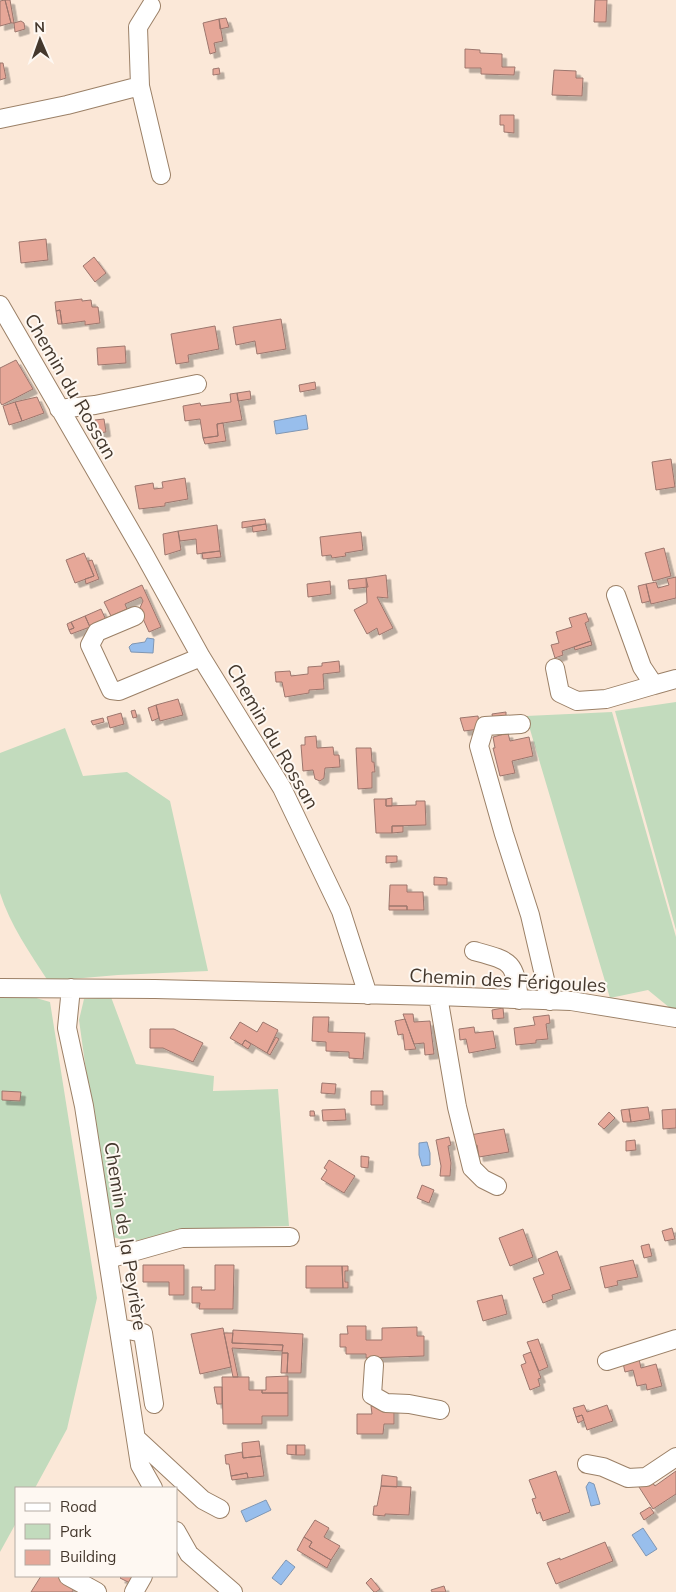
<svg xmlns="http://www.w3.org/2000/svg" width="676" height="1592" viewBox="0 0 676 1592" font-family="Mulish,sans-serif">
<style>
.green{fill:#c2dbbd}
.water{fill:#98beec;stroke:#7f96b3}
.building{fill:#e6a798;stroke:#9c766d;filter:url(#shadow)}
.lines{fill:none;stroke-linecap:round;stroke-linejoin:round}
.minor-casing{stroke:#9b8067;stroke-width:20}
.minor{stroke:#fff;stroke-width:18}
.labels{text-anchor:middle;stroke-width:4;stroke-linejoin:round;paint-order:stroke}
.street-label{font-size:19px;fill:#44382d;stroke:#fef8f2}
</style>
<defs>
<filter id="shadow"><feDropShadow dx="4.5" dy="4.5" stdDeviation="0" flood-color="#0004"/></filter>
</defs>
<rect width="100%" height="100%" fill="#fbe8d8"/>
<!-- green -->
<path class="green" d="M676 702V930L615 711Z
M612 712 676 937V1009L670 1008 648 990 610 998 526 716Z
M65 728 83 776 127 772 170 801 208 971 118 975 48 981C30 953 10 925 0 893V753Z
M26 995 50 1002 97 1298 67 1429 35 1488H16V1523L0 1552V997Z
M111 997 136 1064 214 1076 213 1091 278 1089 289 1226 184 1229 131 1242 109 1236 79 1020 84 999Z"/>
<!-- water -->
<path class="water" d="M306 415 308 429 276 434 274 421Z
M147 638 154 639 153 653 131 652 129 647 132 644 145 642Z
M427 1142 430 1153V1165L422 1166 419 1155V1143Z
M589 1482 594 1484 600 1504 591 1506 586 1487Z
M266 1500 271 1510 246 1522 241 1511Z
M643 1528 657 1549 646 1556 632 1535Z
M286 1560 295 1567 281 1585 272 1578Z"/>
<!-- building -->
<path class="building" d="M5 0H10L14 23H11Z
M5 0 11 23 0 26V1Z
M595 0H607L606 22H594Z
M226 18 229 27 220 29 219 19Z
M219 19 223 41 214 43 216 52 210 54 203 23Z
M21 21 24 23 25 29 15 32 14 23Z
M465 49 480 50V53L502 54V67H515L514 75 481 74V68H465Z
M0 63H3L6 78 0 80Z
M219 68 220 74 213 75V69Z
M554 70 576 71V78H583L582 96 552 95Z
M500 115H514V133L504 132V125H500Z
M46 239 48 260 21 263 19 242Z
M94 257 106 273 95 282 83 266Z
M82 299V301L91 300 92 307H98L100 323 85 325V321L62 324 60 310 56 311 55 302Z
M60 310 62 324H58L56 311Z
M281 319 286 349 257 354 255 341 236 345 233 327Z
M215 326 219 349 188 355 189 362 176 364 171 334Z
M125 346 126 363 98 365 97 348Z
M16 360 33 389 2 405 0 402V368Z
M315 382 316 389 300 392 299 385Z
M250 391 251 399 238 401 237 393Z
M237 393 242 420 217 424 218 436 203 438 200 419 185 421 183 406 200 403 201 406 231 402 230 394Z
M37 397 44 413 22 421 15 402Z
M15 402 22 421 9 425 3 406Z
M104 419 106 432 99 433 95 420Z
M223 423 226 441 205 444 203 438 218 436 217 424Z
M671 459 675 487 656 490 652 462Z
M185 478 188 499 165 503V506L139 509 135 486 153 483 154 489 163 488 162 482Z
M265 519 266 524 242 528V522Z
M266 524 267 530 253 532 252 526Z
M217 525 220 551 197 554 196 539 180 541 178 531Z
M178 531 181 550 165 555 163 534Z
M361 532 363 550 345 553 346 556 332 558 331 555 322 556 320 537Z
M664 548 671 576 653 581 645 553Z
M220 551 221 557 203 559 202 553Z
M84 553 94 576 75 583 66 560Z
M92 560 99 579 86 584 85 579 94 576 88 561Z
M386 575 388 598 377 597 393 628 379 635 377 628 367 634 354 610 367 603 366 578Z
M676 577V598L651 604 646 584 656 582 658 588 669 585 667 579Z
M366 578 368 587 349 589 348 580Z
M330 581 331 594 308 597 307 584Z
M646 584 650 601 642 603 638 586Z
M142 585 161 627 149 632 139 610 143 601 141 597 125 604 127 609 111 616 104 602Z
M101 609 106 620 90 627 85 616Z
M586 613 589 621 585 623 591 641 562 651 563 655 555 658 551 645 559 643 556 632 572 627 569 618Z
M85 616 90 627 71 634 69 630 74 628 71 622Z
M71 622 74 628 69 630 67 624Z
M591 641 592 645 575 650 574 647Z
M339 661 340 672 323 674 324 689 309 690V693L285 697 282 682H276L275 672 290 671 291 676 308 674V667L322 666V663Z
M178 699 183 715 160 721 156 705Z
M156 705 159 718 152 721 148 708Z
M135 710 137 717 133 718 131 711Z
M506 712V718L493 720 492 714Z
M121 713 124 724 110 728 107 717Z
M478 716 480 729 464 731 460 718Z
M103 718 104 722 93 725 91 721Z
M508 733 510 741 529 737 533 756 512 761 515 773 500 776 493 748H495L493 737Z
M316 736 317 748 333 747 334 755H339L340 767 325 768 324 778 320 781 315 779 313 770 303 771 301 745H305V737Z
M356 748H371L372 762H374L375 772H372V788L358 789Z
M392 798V806H386V799Z
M374 799H386V806L416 805V801H425L426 825 392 826V833H376Z
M392 826H403V832L392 833Z
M386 856H397V862L386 863Z
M434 877 447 878V885H434Z
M390 885H407V892H423L424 910H407V906H389Z
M389 906H407V910H389Z
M503 1008 504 1018 493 1019 492 1010Z
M403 1014H413L414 1022 430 1021 434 1054 425 1055 424 1043 414 1044Z
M549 1015 550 1023 546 1024 548 1039 536 1040V1043L516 1045 514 1028 535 1025 533 1017Z
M313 1017H329L328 1032 365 1033 363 1059 349 1058V1052L326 1051V1042L312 1041Z
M405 1019 414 1044 416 1049 405 1050 403 1034 398 1035 395 1021Z
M240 1022 257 1032 263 1022 278 1030 267 1053 245 1040 242 1045 230 1038Z
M474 1027 475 1033 493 1031 496 1048 469 1053 466 1039 460 1040 459 1029Z
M150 1029H174L203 1043 193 1062 163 1048H150Z
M276 1037 279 1039 270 1055 267 1053Z
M245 1040 251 1044 248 1049 242 1045Z
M322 1083 336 1084 335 1094 321 1093Z
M2 1091 21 1092 20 1101 2 1100Z
M371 1091H383V1105H371Z
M648 1107 650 1119 631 1122 629 1109Z
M345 1109 346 1120 323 1121 322 1110Z
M629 1109 631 1122H623L621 1110Z
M676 1109V1128L663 1129 662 1110Z
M310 1111H314L315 1116H310Z
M609 1112 615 1118 604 1129 598 1124Z
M504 1129 509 1152 479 1157 477 1145 472 1146 470 1135Z
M449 1137 451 1145 448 1146 451 1163 450 1176H440L441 1166 436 1140Z
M635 1140 636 1150 626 1151V1141Z
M361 1156 369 1157 368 1168 361 1167Z
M329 1160 355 1176 344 1193 321 1179 327 1170 324 1168Z
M422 1185 434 1190 429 1203 417 1198Z
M672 1228 675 1239 665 1241 662 1231Z
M523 1229 533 1257 510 1266 499 1238Z
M649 1244 652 1256 644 1258 641 1246Z
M557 1251 571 1289 552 1295 553 1299 543 1303 533 1278 544 1274 538 1259Z
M633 1260 638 1277 617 1281 618 1285 605 1288 600 1267Z
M143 1265H184V1295H169V1282H143Z
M215 1265H234L233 1309H199L200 1303H192V1287H202L201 1290H215Z
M306 1266H342L343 1288H306Z
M342 1266H348V1271H345V1282H348V1288H343Z
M502 1295 507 1314 483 1321 477 1301Z
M347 1326H366V1340H382V1328L417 1327V1336H424V1356L366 1358V1354H346V1347H340V1334H348Z
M223 1328 231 1367 200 1374 191 1334Z
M233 1330 303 1334 301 1373H287L288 1353H282L283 1345 232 1343Z
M224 1333H233L232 1343 283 1345 282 1351 232 1348 238 1377H233Z
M538 1339 548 1367 539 1371 527 1342Z
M531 1352 541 1378 538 1379 540 1386 530 1390 521 1365 526 1363 523 1355Z
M282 1353H288L287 1373H281Z
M639 1359 641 1368 656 1364 662 1386 647 1390 646 1384 637 1386 633 1370 625 1372 623 1363Z
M288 1376V1393H262V1390H266V1377Z
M222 1377H249V1390H262V1393H288V1416H262V1424H223Z
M214 1387H222V1404H217Z
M584 1405 587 1412 607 1405 613 1421 587 1430 582 1415 576 1417 573 1408Z
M371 1406H394V1424H384L383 1434H357V1414H372Z
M582 1415 584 1420 578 1423 576 1417Z
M259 1441 261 1456 243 1458 242 1443Z
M287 1445H296V1455L287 1454Z
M296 1445H305V1455H296Z
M242 1452 243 1458 261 1456 264 1476 248 1478 247 1473 231 1476 229 1464H226L225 1455Z
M556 1471 570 1512 543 1521 540 1512 537 1514 532 1499 536 1498 529 1480Z
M676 1471V1494L653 1509 639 1487 650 1480 655 1486Z
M247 1473 248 1478 232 1480 231 1476Z
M382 1475 397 1477V1487L381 1486Z
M381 1486 411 1487 409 1515 385 1514V1516L373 1515 374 1506H377Z
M650 1507 654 1513 644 1520 640 1513Z
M315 1520 329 1528 324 1537 340 1546 331 1560 309 1547 312 1542 304 1537Z
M304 1537 312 1542 309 1547 331 1560 327 1568 297 1550Z
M605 1542 613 1561 556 1584 547 1563 560 1558V1560Z
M41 1576H58L70 1582H78L72 1592H31Z
M122 1576H133L130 1583 120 1578Z
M371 1578 380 1589 376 1592H374L366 1583Z
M444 1586 446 1592H432L431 1590Z"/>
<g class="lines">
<!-- minor casing -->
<g class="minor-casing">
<path id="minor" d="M151 6 138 27 140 86 161 175
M0 119 67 105 140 86
M0 305 144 554 201 657 282 788 341 911 368 995
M59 409 95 405 197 384
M616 595 642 667 654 685 676 679
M135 616 97 632 90 645 111 690 119 691 201 657
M555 668 560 693 577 701 606 699 654 685
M521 724 485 726 479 746 504 834 530 915 550 1001
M474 951C511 961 515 961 519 1000
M0 988 155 989 438 996 571 1001 676 1018
M71 988 67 1028 84 1106 140 1465 153 1488
M438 996 457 1107 472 1168 483 1179 497 1186
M108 1259 182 1238 290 1237
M119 1328 143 1333 154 1404
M607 1361 676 1339
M374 1365 372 1395 386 1403 409 1404 440 1410
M136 1438 203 1500 220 1509
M587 1464 603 1467 628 1478 646 1477 676 1457
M176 1531 189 1554 233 1592
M68 1576 97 1592
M134 1592 143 1576"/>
</g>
<!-- minor -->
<use href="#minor" class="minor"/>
</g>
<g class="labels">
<!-- street labels -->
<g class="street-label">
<text transform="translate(71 386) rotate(60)" y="7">Chemin du Rossan</text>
<text transform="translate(273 736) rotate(60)" y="7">Chemin du Rossan</text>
<text transform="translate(508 980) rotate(3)" y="7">Chemin des Férigoules</text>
<text transform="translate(126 1236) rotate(81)" y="7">Chemin de la Peyrière</text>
</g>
</g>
<!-- legend -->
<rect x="15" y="1487" width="162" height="90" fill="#fef8f2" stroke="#b4aba3"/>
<rect x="25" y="1503" width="25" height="8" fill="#ffffff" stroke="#b4aba3"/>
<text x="60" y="1512" font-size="15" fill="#44382d">Road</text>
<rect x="25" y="1524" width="25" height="15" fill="#c2dbbd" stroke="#b4aba3"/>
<text x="60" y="1537" font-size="15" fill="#44382d">Park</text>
<rect x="25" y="1550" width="25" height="15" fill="#e6a798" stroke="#b4aba3"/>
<text x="60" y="1562" font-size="15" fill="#44382d">Building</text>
<!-- north arrow -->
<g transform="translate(40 40) rotate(358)" stroke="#fef8f2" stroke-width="4" paint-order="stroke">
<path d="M0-4L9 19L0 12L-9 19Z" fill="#44382d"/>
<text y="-8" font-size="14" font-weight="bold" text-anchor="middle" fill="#44382d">N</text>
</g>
</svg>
